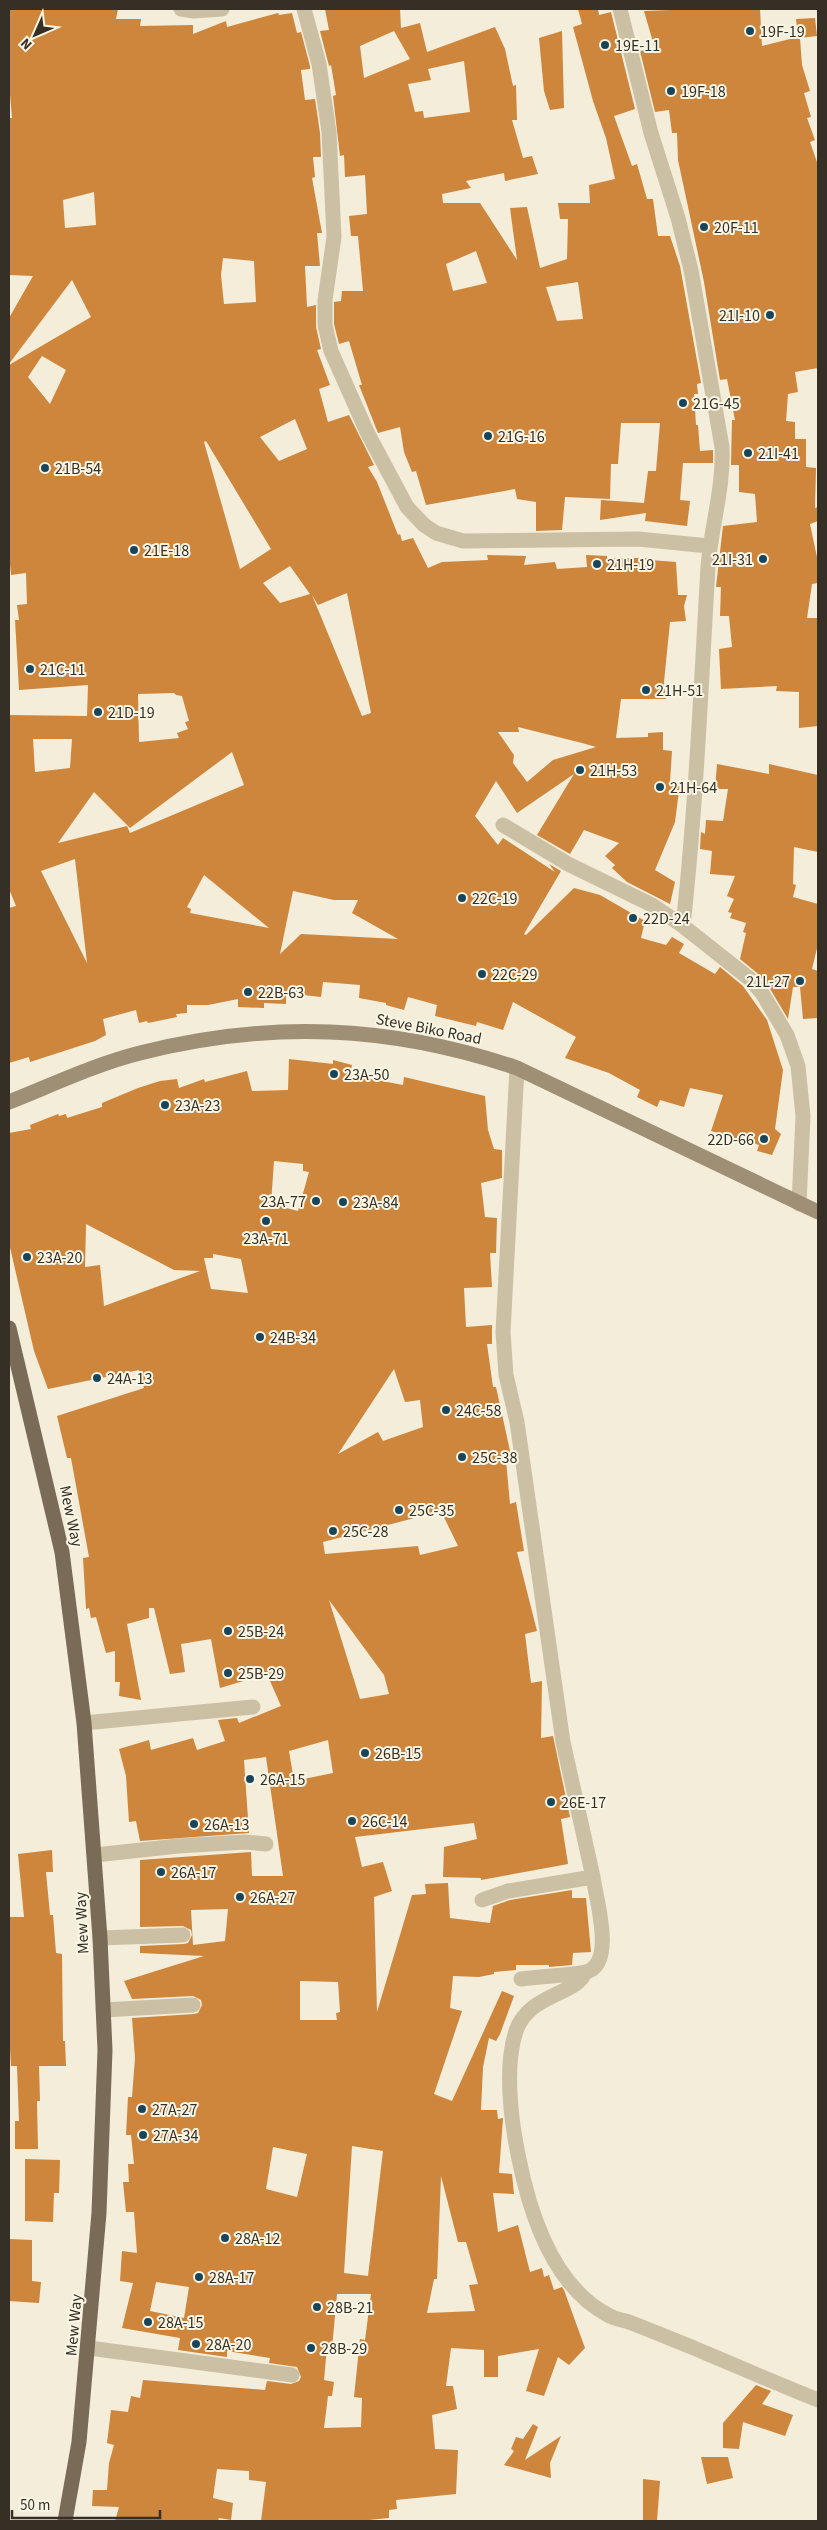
<svg xmlns="http://www.w3.org/2000/svg" width="827" height="2530" viewBox="0 0 827 2530" font-family="'Source Sans 3',sans-serif">
<style>
.building{fill:#ce853c;fill-rule:evenodd}
.lines{fill:none;stroke-linecap:round;stroke-linejoin:round}
.street{stroke:#ccc0a4;stroke-width:15}
.secondary{stroke:#9f8f75;stroke-width:15}
.primary{stroke:#7a6b56;stroke-width:15}
.poi-dot{fill:#19455b;stroke:#faf6e5;stroke-width:2}
.labels{text-anchor:middle;stroke-width:4;stroke-linejoin:round;paint-order:stroke}
.poi-label{font-size:16px;fill:#362f26;stroke:#faf6e5;text-anchor:start}
.street-label{font-size:16px;fill:#362f26;stroke:#faf6e5}
</style>
<rect width="100%" height="100%" fill="#f3edd9"/>
<!-- building -->
<path class="building" d="M9 9H118L116 19H141L140 26 193 25V34L226 21 227 27 278 13 279 15 292 13 297 33 301 32 310 66V69L301 70 305 100 315 99 320 133 321 157H313L315 177 312 178 322 233H317L320 266H305L307 307 316 305V327L321 349 317 350 330 385 319 389 328 422 349 415 374 465 368 467 377 482 398 535 400 534 402 541 413 538 428 568 442 562 488 560 487 555 526 556 524 565 555 562 557 569 587 567 586 555 607 556V558H650V560L676 562 678 595H687L684 606 686 621 670 622 664 682 666 699H621L616 738 648 737V733L663 732V750L672 751 670 782 680 783 675 822 655 870 675 882 670 904 627 882 612 868 615 865 605 856 619 843 584 830 570 854 537 835 574 774 517 813 496 781 475 816 498 845 503 838 555 872 549 864 561 871 524 934 526 935 574 888 600 895 645 921 641 938 666 945 672 937 684 944 679 953 715 974 720 967 743 986 767 1020 783 1070 775 1129 781 1134 772 1155 757 1151 759 1145 711 1131 723 1095 690 1088 684 1107 660 1100 657 1107 637 1097 640 1090 609 1073 565 1058 576 1037 513 1002 503 1030 477 1022 476 1026 435 1016 437 1005 408 997 404 1010 386 1005V1003L359 998 360 985 323 982 321 997 286 993V1004L264 1003V1008L238 1007V999L208 1005H187V1013L176 1014 177 1017 148 1023 147 1021 139 1023 136 1010 103 1019 106 1035 95 1041 30 1062 29 1057 9 1063V908L16 906 9 889V715L87 716 88 685 19 690 15 620H19L17 605 27 604 26 573 11 575 9 553V365L91 317 72 280 9 364V318L33 276 9 275V118H12L9 82ZM94 192 96 225 65 228 63 200ZM223 258 254 261 256 302 224 304 221 275ZM42 356 66 370 50 404 28 377ZM295 419 307 449 279 461 260 437ZM206 441 271 549 240 569 204 442ZM290 566 310 594 280 603 263 583ZM347 593 371 713 362 716 312 595 318 605ZM174 693 176 695 182 696 189 721 185 722 188 729 177 733 179 738 139 742 138 694ZM518 727 582 743 596 747 553 760 527 782 513 763 514 755 498 732H519ZM33 739H72L70 768 35 772ZM232 752 244 785 130 833 127 826 58 843 94 792 130 828ZM75 859 87 963 41 871ZM204 875 269 928 190 913 191 909 187 907ZM293 891 334 900H358L352 913 398 939 301 934 280 954Z
M325 9H400L401 28 420 23 427 52 495 27 505 49 513 86 516 85 517 120H512L523 158 532 156 538 174 505 181 504 173 466 181 471 188 442 194 443 203H480L517 260 510 208 527 207 540 268 567 259 568 219H560L558 203H590L589 185 615 179 606 138 593 101 573 27 582 24 578 9H598L599 15 611 12 635 109 614 116 632 166 637 164 647 199H653L658 236H670L680 266 701 383 697 384 698 394H694L696 425H698L700 451 713 450V463H683L680 500 690 501 687 526 645 521 646 513 600 520 601 500 644 503 648 471H656L660 423H621L618 464H611L610 499 565 497 562 530 536 531V502L517 499 515 489 426 505 416 471 412 472 404 452 400 427 378 433 359 385H362L349 341 339 344 334 324V302L341 301 342 291H363L358 236H351L349 216 367 214 365 175 345 177 344 155 340 156 333 96 336 95 331 65 329 66 320 31 329 30ZM394 31 410 59 364 78 360 46ZM464 61 470 112 424 118 423 111 415 112 408 84 431 80 428 69ZM476 251 487 283 453 291 446 264ZM578 282 583 319 557 321 546 287Z
M696 9H760L762 46 798 37 796 19 815 18 817 36 800 38 802 65 810 91 804 93 811 117 807 118 815 140 810 142 818 165V368L795 372 798 392 788 394 786 421 795 422V439H806V467L816 468 815 508 818 507V521L810 524 818 562V583L812 584 807 618H818V726L799 728V692L776 691 777 686 721 689 719 649 732 647 729 616H720L721 587H716L723 526 757 522 755 494 739 492V465H731L732 420H735L727 379 720 380 704 282 678 160 677 133H672L669 110 655 112 640 51 655 49 644 11Z
M562 31 564 108 550 110 544 91 539 38Z
M717 764 769 774V764L818 775V852L794 847 793 884 796 885 793 897 818 904V944L812 969 818 971V1018L803 1019 800 987H793L788 1019 769 987 757 973 740 959 746 933 743 932 746 923 730 918 732 913 728 912 734 899 727 896 735 876 710 874 712 851 700 849 701 832 705 834 706 820 723 821 728 789H715Z
M289 1059 333 1064V1060L352 1065 350 1075 403 1085 404 1077 485 1096 488 1130 494 1149 502 1150V1178L481 1183 485 1217 497 1218 496 1253H490L492 1287 464 1288 466 1327 492 1325V1344H487L493 1387H496L510 1451 511 1460H506L510 1504 516 1502 524 1551 517 1552 537 1631 525 1634 531 1683 542 1681 541 1738 553 1736 570 1817 561 1819 568 1864 481 1880V1878L443 1877 444 1847 477 1839 474 1823 355 1837 362 1867 383 1862 392 1891 374 1897 377 2012 412 1895 426 1894 425 1884 448 1883 450 1918 490 1923 493 1906 510 1900 572 1890V1898H586L591 1952 573 1953 572 1965 549 1967V1965H516V1970L494 1972V1974L479 1977 453 1976 450 2008 462 2011 434 2094 452 2101 502 1991 514 1996 500 2034 496 2041 489 2038 483 2067 481 2110H497L498 2119 503 2118 499 2173 512 2174 514 2194 493 2193 498 2232 518 2225 530 2272 542 2268 544 2277 549 2275 554 2290 562 2287 564 2290 585 2348 569 2365 558 2357 544 2396 526 2391 539 2349 498 2356V2377H484V2350L451 2348 446 2386H453L457 2409 432 2415 435 2449 458 2450 456 2494 396 2500 397 2509 389 2510V2518L358 2521H261L266 2482 249 2480V2471L217 2469 213 2498 233 2503 231 2520 219 2518 218 2521H115L119 2507 92 2506 93 2490H107L109 2463 114 2445 107 2443 111 2410 128 2412 131 2396 140 2398 143 2380 265 2390 267 2381 291 2384 299 2381 301 2377 297 2367 269 2363 270 2358 227 2351V2357L178 2350 180 2338 122 2328 133 2283 120 2281 122 2251 137 2253 134 2212H126L123 2182H129L128 2164H134L131 2135H126L128 2097H132L135 2058 132 2018 194 2014 198 2013 202 2005 201 2000 193 1996 132 1999 124 1981 204 1956 140 1953V1946L184 1944 188 1943 192 1935 191 1930 183 1926 140 1927V1860L251 1852 252 1876H283L266 1757 244 1760 249 1833 140 1841 136 1821 129 1822 126 1776 119 1749 149 1740 151 1750 193 1738 197 1750 225 1741 218 1720 237 1718 239 1723 281 1706 267 1674 220 1688 211 1639 181 1644 185 1672 170 1674 154 1608H149V1618L127 1624 141 1700 119 1696 120 1682H115V1651L106 1653 96 1617 91 1618 89 1608 86 1609 83 1558 89 1557 71 1458H67L57 1416 144 1388 139 1370 48 1389 34 1351 9 1243V1133L31 1129 30 1125 58 1114 59 1116 66 1114 67 1118 102 1107V1103L138 1088 160 1081 177 1079 179 1088 204 1079 205 1082 247 1071 252 1091 288 1090ZM274 1161 303 1164V1171L309 1172 298 1211 271 1204ZM86 1224 174 1270 200 1271 104 1306 100 1265 85 1267ZM213 1254 241 1259 248 1293 211 1289 204 1258H213ZM394 1369 405 1402 420 1400 423 1427 383 1441 378 1432 338 1454ZM441 1511 458 1546 420 1555 418 1546 325 1554 323 1542ZM329 1600 384 1675 389 1694 360 1699ZM328 1740 333 1773 294 1781 289 1751ZM228 1909 225 1941 193 1945 191 1910ZM300 1981 338 1982 340 2012 336 2013 337 2020H300ZM352 2146 383 2151 368 2276 344 2273ZM273 2147 307 2154 297 2197 266 2189ZM441 2176 458 2242H466L478 2284 469 2285 475 2311 427 2313 434 2279H437ZM156 2282 189 2287 184 2318 150 2311ZM337 2294H371L365 2340 360 2339 354 2397 362 2398 361 2427 324 2428 328 2396H332L334 2382 324 2380 327 2347 332 2348Z
M52 1850 53 1872H46L50 1915H53L56 1953 62 1954 63 2041H65L66 2066H39L40 2101H37L38 2149H15V2121H19L17 2066H11L9 2030V1917H24L18 1854Z
M25 2159 60 2160 59 2193H54L53 2222 25 2221Z
M9 2239 32 2240V2281L41 2282 39 2303 9 2301Z
M756 2385 771 2391 762 2404 793 2415 785 2436 743 2422 739 2449 723 2448V2423Z
M533 2424 538 2427 525 2460 561 2436 550 2463 551 2478 504 2465 514 2451 511 2449 516 2437 523 2439Z
M701 2457H728L733 2478 707 2484Z
M643 2479 660 2481 657 2521H643Z"/>
<g class="lines">
<!-- street -->
<path class="street" d="M181 9 194 11 222 9
M304 9 319 64 329 132 334 237 325 300V325L331 351 367 432 407 507 424 525 436 533 463 541 638 539 709 546
M620 9 651 133 678 218 691 270 722 447C724 487 711 527 708 567 701 687 696 807 683 926
M503 825 568 864 652 905 683 926 750 979 762 993 787 1035 798 1066 803 1116 799 1204
M84 1723 253 1707
M95 1855 178 1846 245 1842 266 1844
M482 1900 508 1891 593 1877 563 1742 517 1422 506 1375 503 1332 517 1068
M100 1938 183 1935
M585 1972C578 1995 529 1993 516 2031 504 2067 511 2122 519 2159 530 2214 553 2286 608 2315 614 2319 622 2320 629 2322 650 2330 669 2338 689 2346 732 2364 775 2383 818 2400
M521 1979C541 1976 566 1976 586 1972 616 1964 596 1899 593 1877
M103 2010 193 2005
M89 2348 292 2375"/>
<!-- secondary -->
<path class="secondary" d="M9 1102C52 1085 96 1064 140 1053 270 1020 391 1025 517 1068L818 1212"/>
<!-- primary -->
<path class="primary" d="M9 1328 62 1552 84 1723 100 1938 105 2050 99 2213 79 2442 65 2521"/>
</g>
<!-- markers -->
<g class="poi-dot">
<circle cx="750" cy="31" r="5"/>
<circle cx="605" cy="45" r="5"/>
<circle cx="671" cy="91" r="5"/>
<circle cx="704" cy="227" r="5"/>
<circle cx="770" cy="315" r="5"/>
<circle cx="683" cy="403" r="5"/>
<circle cx="488" cy="436" r="5"/>
<circle cx="748" cy="453" r="5"/>
<circle cx="45" cy="468" r="5"/>
<circle cx="134" cy="550" r="5"/>
<circle cx="763" cy="559" r="5"/>
<circle cx="597" cy="564" r="5"/>
<circle cx="30" cy="669" r="5"/>
<circle cx="646" cy="690" r="5"/>
<circle cx="98" cy="712" r="5"/>
<circle cx="580" cy="770" r="5"/>
<circle cx="660" cy="787" r="5"/>
<circle cx="462" cy="898" r="5"/>
<circle cx="633" cy="918" r="5"/>
<circle cx="482" cy="974" r="5"/>
<circle cx="800" cy="981" r="5"/>
<circle cx="248" cy="992" r="5"/>
<circle cx="334" cy="1074" r="5"/>
<circle cx="165" cy="1105" r="5"/>
<circle cx="764" cy="1139" r="5"/>
<circle cx="316" cy="1201" r="5"/>
<circle cx="343" cy="1202" r="5"/>
<circle cx="266" cy="1221" r="5"/>
<circle cx="27" cy="1257" r="5"/>
<circle cx="260" cy="1337" r="5"/>
<circle cx="97" cy="1378" r="5"/>
<circle cx="446" cy="1410" r="5"/>
<circle cx="462" cy="1457" r="5"/>
<circle cx="399" cy="1510" r="5"/>
<circle cx="333" cy="1531" r="5"/>
<circle cx="228" cy="1631" r="5"/>
<circle cx="228" cy="1673" r="5"/>
<circle cx="365" cy="1753" r="5"/>
<circle cx="250" cy="1779" r="5"/>
<circle cx="551" cy="1802" r="5"/>
<circle cx="352" cy="1821" r="5"/>
<circle cx="194" cy="1824" r="5"/>
<circle cx="161" cy="1872" r="5"/>
<circle cx="240" cy="1897" r="5"/>
<circle cx="142" cy="2109" r="5"/>
<circle cx="143" cy="2135" r="5"/>
<circle cx="225" cy="2238" r="5"/>
<circle cx="199" cy="2277" r="5"/>
<circle cx="317" cy="2307" r="5"/>
<circle cx="148" cy="2322" r="5"/>
<circle cx="196" cy="2344" r="5"/>
<circle cx="311" cy="2348" r="5"/>
</g>
<g class="labels">
<!-- poi labels -->
<g class="poi-label">
<text x="760" y="37">19F-19</text>
<text x="615" y="51">19E-11</text>
<text x="681" y="97">19F-18</text>
<text x="714" y="233">20F-11</text>
<text x="760" y="321" text-anchor="end">21I-10</text>
<text x="693" y="409">21G-45</text>
<text x="498" y="442">21G-16</text>
<text x="758" y="459">21I-41</text>
<text x="55" y="474">21B-54</text>
<text x="144" y="556">21E-18</text>
<text x="753" y="565" text-anchor="end">21I-31</text>
<text x="607" y="570">21H-19</text>
<text x="40" y="675">21C-11</text>
<text x="656" y="696">21H-51</text>
<text x="108" y="718">21D-19</text>
<text x="590" y="776">21H-53</text>
<text x="670" y="793">21H-64</text>
<text x="472" y="904">22C-19</text>
<text x="643" y="924">22D-24</text>
<text x="492" y="980">22C-29</text>
<text x="790" y="987" text-anchor="end">21L-27</text>
<text x="258" y="998">22B-63</text>
<text x="344" y="1080">23A-50</text>
<text x="175" y="1111">23A-23</text>
<text x="754" y="1145" text-anchor="end">22D-66</text>
<text x="306" y="1207" text-anchor="end">23A-77</text>
<text x="353" y="1208">23A-84</text>
<text x="266" y="1244" text-anchor="middle">23A-71</text>
<text x="37" y="1263">23A-20</text>
<text x="270" y="1343">24B-34</text>
<text x="107" y="1384">24A-13</text>
<text x="456" y="1416">24C-58</text>
<text x="472" y="1463">25C-38</text>
<text x="409" y="1516">25C-35</text>
<text x="343" y="1537">25C-28</text>
<text x="238" y="1637">25B-24</text>
<text x="238" y="1679">25B-29</text>
<text x="375" y="1759">26B-15</text>
<text x="260" y="1785">26A-15</text>
<text x="561" y="1808">26E-17</text>
<text x="362" y="1827">26C-14</text>
<text x="204" y="1830">26A-13</text>
<text x="171" y="1878">26A-17</text>
<text x="250" y="1903">26A-27</text>
<text x="152" y="2115">27A-27</text>
<text x="153" y="2141">27A-34</text>
<text x="235" y="2244">28A-12</text>
<text x="209" y="2283">28A-17</text>
<text x="327" y="2313">28B-21</text>
<text x="158" y="2328">28A-15</text>
<text x="206" y="2350">28A-20</text>
<text x="321" y="2354">28B-29</text>
</g>
<!-- street labels -->
<g class="street-label">
<text transform="translate(429 1028) rotate(11)" y="6">Steve Biko Road</text>
<text transform="translate(72 1516) rotate(78)" y="6">Mew Way</text>
<text transform="translate(81 1923) rotate(-93)" y="6">Mew Way</text>
<text transform="translate(73 2325) rotate(-85)" y="6">Mew Way</text>
</g>
</g>
<!-- border -->
<rect width="827" height="2530" fill="none" stroke="#362f26" stroke-width="20"/>
<!-- north arrow -->
<g transform="translate(35 35) rotate(225)" stroke="#faf6e5" stroke-width="4" paint-order="stroke">
<path d="M0-4L9 19L0 12L-9 19Z" fill="#362f26"/>
<text y="-8" font-size="14" font-weight="bold" text-anchor="middle" fill="#362f26">N</text>
</g>
<!-- scale -->
<path d="M12 2510v8h148v-8" fill="none" stroke="#362f26" stroke-width="2.5"/>
<text x="20" y="2510" font-size="15" fill="#362f26" stroke="#faf6e5" stroke-width="4" paint-order="stroke">50 m</text>
</svg>
